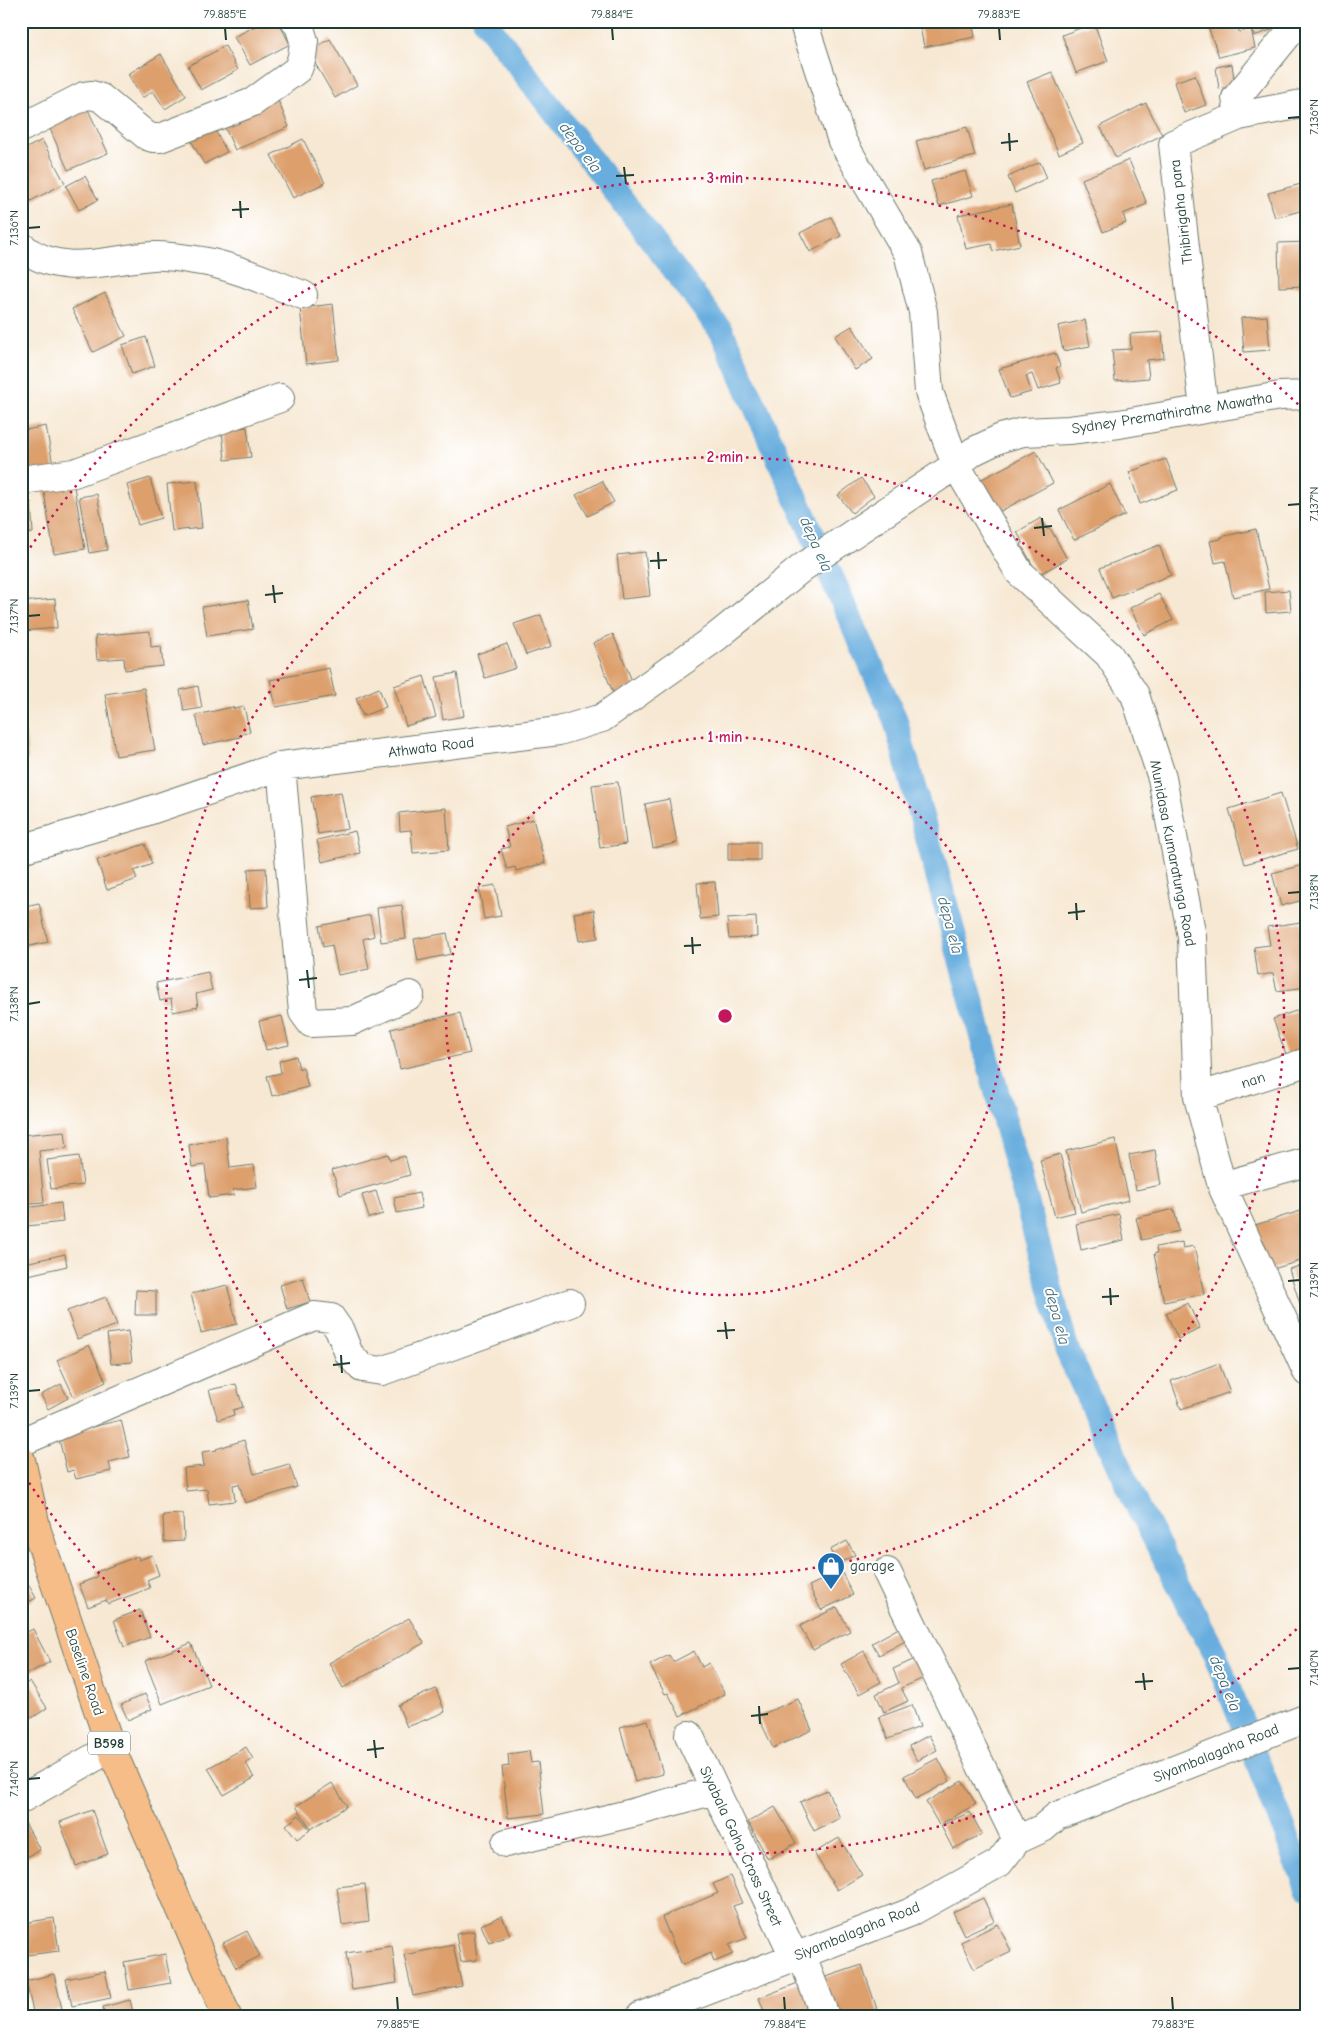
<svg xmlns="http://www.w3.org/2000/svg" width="1328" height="2037" viewBox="0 0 1328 2037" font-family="'Comic Neue',sans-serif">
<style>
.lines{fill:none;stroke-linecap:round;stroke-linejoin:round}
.canal{stroke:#67adde;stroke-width:25}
.building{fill:#dd9f6c}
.minor-casing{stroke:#6b796c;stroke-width:30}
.major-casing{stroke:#6b796c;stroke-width:30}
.minor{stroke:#fff;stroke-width:28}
.major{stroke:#f7bd88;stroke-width:28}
.ticks{fill:none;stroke:#1f3d34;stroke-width:2}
.ring{fill:none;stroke:#c2185b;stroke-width:2.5;stroke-dasharray:2.5 5}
.labels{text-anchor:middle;stroke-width:4;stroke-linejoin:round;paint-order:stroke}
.shield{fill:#fff;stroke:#627771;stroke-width:1}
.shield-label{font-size:14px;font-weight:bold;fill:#1f3d34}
.street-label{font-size:15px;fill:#1f3d34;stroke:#fff}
.poi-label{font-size:15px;fill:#1f3d34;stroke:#fff;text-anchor:start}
.water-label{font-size:16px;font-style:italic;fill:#386470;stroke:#fff}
.centre{fill:#c2185b;stroke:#fff;stroke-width:2.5}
.ring-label{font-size:15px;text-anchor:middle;font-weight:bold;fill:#c2185b;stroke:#fff;stroke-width:4;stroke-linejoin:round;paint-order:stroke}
.neatline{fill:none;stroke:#1f3d34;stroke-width:2}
.ticks-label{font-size:12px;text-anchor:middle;fill:#1f3d34}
</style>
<rect width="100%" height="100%" fill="#fff"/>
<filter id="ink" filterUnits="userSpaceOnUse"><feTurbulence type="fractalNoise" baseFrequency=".02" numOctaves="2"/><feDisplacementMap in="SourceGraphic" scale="10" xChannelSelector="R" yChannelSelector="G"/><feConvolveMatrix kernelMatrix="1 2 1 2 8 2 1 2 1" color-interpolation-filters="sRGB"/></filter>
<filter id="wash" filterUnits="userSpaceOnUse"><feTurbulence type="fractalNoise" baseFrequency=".0096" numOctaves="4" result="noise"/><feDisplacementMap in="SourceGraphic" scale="20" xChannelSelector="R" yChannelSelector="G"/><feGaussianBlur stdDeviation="1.12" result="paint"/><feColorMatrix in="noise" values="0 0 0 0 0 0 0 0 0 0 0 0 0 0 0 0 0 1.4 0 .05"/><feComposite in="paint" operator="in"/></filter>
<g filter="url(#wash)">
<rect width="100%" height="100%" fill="#f7e8d3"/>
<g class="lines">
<!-- canal -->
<path class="canal" d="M485 21 722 332 895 719 1067 1350 1138 1507 1215 1654 1307 1887"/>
</g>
<g id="blocks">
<!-- building -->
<path class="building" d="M265 21H278L290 44 250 65 234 37Z
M919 21H972L975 37 924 47Z
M1206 21H1236L1239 32 1251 29 1255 48 1219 57Z
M1249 21H1269L1271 30 1254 36Z
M1094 23 1108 61 1076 73 1062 35Z
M330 39 357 85 335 98 308 51Z
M225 46 238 70 201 90 188 66Z
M161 54 186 96 165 109 153 91 142 98 128 74Z
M1232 64 1235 86 1219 89 1216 67Z
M1052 72 1083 143 1059 154 1027 82Z
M1195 75 1206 105 1184 113 1174 82Z
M277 98 289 127 235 150 222 121Z
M85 103 108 153 68 170 46 120Z
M1146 103 1162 135 1116 158 1100 126Z
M211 123 227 152 204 164 188 135Z
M967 127 975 156 924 170 916 141Z
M303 139 325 183 293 198 271 155Z
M42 140 65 183 21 206V151Z
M1129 160 1147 204 1123 214 1126 223 1103 232 1082 179Z
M1040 162 1047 178 1015 193 1008 177Z
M965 171 973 196 939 206 931 181Z
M85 176 98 200 79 210 66 186Z
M1301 184 1307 209 1275 218 1268 193Z
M1012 204 1020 245 993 251 991 244 966 249 958 215Z
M831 217 841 236 810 252 800 233Z
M1307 242V286L1279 287 1278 243Z
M105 293 126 336 93 352 72 309Z
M333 304 339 360 306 364 300 308Z
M1267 316 1270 350 1244 352 1241 318Z
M1085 320 1090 346 1063 351 1058 326Z
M852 326 873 359 855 370 835 336Z
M1162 332 1164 358 1147 360 1149 378 1115 381 1112 350 1131 349 1130 334Z
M146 337 155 366 132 374 122 345Z
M1055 353 1060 366 1056 368 1061 383 1038 390 1032 374 1026 376 1031 392 1010 398 999 369Z
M46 426 54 471 21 477V431Z
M247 427 251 457 225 460 222 430Z
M1036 451 1053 483 997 513 980 480Z
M1166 459 1178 490 1140 504 1129 472Z
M150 478 161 518 138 525 127 485Z
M861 478 874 496 852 513 838 495Z
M73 481 85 549 54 554 43 486Z
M197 481 202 528 172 531 167 484Z
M602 481 614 502 588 516 576 495Z
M1110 484 1125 515 1074 540 1059 510Z
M97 494 107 550 89 553 79 497Z
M21 502H31L33 533 21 534Z
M1041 518 1048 530 1050 528 1067 559 1038 575 1021 544 1023 543 1017 532Z
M1256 529 1269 589 1233 597 1225 561 1215 563 1210 541 1221 539V537Z
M1159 545 1171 575 1112 598 1100 568Z
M645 552 650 596 622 599 617 555Z
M1289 590 1291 611 1266 613 1265 592Z
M1159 594 1173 620 1144 635 1130 608Z
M55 599 57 628 23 631 24 646H21V602Z
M248 600 253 629 207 636 202 607Z
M541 615 552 646 526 655 514 624Z
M150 631 151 647 161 646 163 666 125 670 124 658 97 660 95 636Z
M613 634 634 686 614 695 593 643Z
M507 644 516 668 485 678 477 654Z
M329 668 335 696 276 707 270 680Z
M457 673 464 716 443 720 436 677Z
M424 676 436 717 406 726 394 686Z
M198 686 202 708 184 711 180 690Z
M144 688 155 750 116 756 105 694Z
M379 688 386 707 363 716 356 698Z
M233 707 234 709 244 707 250 732 239 735 240 737 203 745 196 715Z
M21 731H25L28 760 21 761Z
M618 782 626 844 600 848 592 785Z
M341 792 348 829 318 834 311 797Z
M1281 793 1298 849 1245 864 1229 809Z
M669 799 677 843 653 848 645 804Z
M446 808 449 850 413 853 411 830 400 831 399 813Z
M533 819 545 863 516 871 515 867 507 869 501 849 510 847 505 827Z
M355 831 360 853 322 862 317 840Z
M728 842H760V860H728Z
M145 844 152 864 134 871 137 879 107 890 97 860Z
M1307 864V899L1281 906 1272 873Z
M266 868 268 907 250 908 248 869Z
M715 882 718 917 700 919 697 883Z
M495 885 501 916 484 919 479 888Z
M39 903 48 942 21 948V907Z
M402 905 406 939 381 942 377 908Z
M594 910 598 938 579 941 574 913Z
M370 915 374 936 363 939 369 969 338 975 332 945 323 947 319 926Z
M756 917 757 937 729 939 727 919Z
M1301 922 1307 955V987L1277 991 1273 973 1258 976 1254 947 1270 945 1267 927Z
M447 933 451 954 418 961 414 939Z
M208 972 212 990 196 994 198 1007 173 1012 171 999 160 1001 156 983Z
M1307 1007V1056L1289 1062 1273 1019Z
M460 1013 470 1053 400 1069 391 1029Z
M282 1016 289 1045 266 1050 259 1021Z
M296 1056 299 1069 303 1067 308 1087 272 1096 267 1076 281 1073 279 1061Z
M65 1131 67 1148 39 1151 44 1203 21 1205V1135Z
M226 1137 230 1168 254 1165 257 1187 233 1190 234 1195 209 1198 205 1165 192 1167 189 1145Z
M1115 1139 1129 1200 1081 1212 1066 1151Z
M1155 1150 1161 1185 1136 1190 1129 1155Z
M388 1154 390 1160 405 1156 410 1175 340 1195 332 1170Z
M1060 1154 1075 1212 1055 1217 1040 1160Z
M79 1156 83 1185 51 1189 47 1160Z
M376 1191 383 1214 369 1218 362 1195Z
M419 1193 422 1208 397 1213 394 1198Z
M61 1203 63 1222 27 1226 24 1208Z
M1174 1209 1179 1231 1142 1240 1136 1218Z
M1307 1209V1259L1266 1271 1252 1226Z
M1119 1214 1124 1240 1081 1250 1076 1224Z
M1182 1242 1183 1248 1194 1246 1204 1294 1164 1302 1154 1254 1157 1253 1156 1247Z
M65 1254 67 1266 24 1276 21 1264Z
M1307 1264V1322L1306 1323 1289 1269Z
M303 1278 310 1302 287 1309 280 1285Z
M227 1285 237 1324 201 1333 191 1294Z
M136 1290 156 1291V1315H135Z
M106 1297 117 1325 77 1339 67 1311Z
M1188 1303 1200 1329 1178 1339 1166 1313Z
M128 1331 132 1362 111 1364 107 1334Z
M89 1345 106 1382 74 1397 57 1360Z
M1219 1363 1230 1392 1181 1409 1171 1381Z
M61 1384 68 1398 48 1409 41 1395Z
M236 1384 243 1407 233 1410 234 1415 218 1420 209 1390Z
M121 1420 130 1457 109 1462 111 1471 76 1479 73 1470 67 1472 58 1435Z
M244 1440 254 1474 289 1464 297 1487 245 1503 239 1484 233 1485 235 1501 209 1504 207 1489 186 1491 184 1468 204 1466 202 1452 217 1450 216 1449Z
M1307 1457V1476L1298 1463Z
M183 1514 184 1541 164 1542 163 1515Z
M847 1541 855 1555 837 1564 830 1550Z
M152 1555 159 1575 147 1580 150 1588 108 1604 106 1600 88 1607 79 1584 97 1577 96 1572 138 1556 139 1560Z
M21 1571 36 1598 21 1606Z
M841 1571 853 1595 821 1610 809 1586Z
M837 1607 850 1631 813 1650 800 1626Z
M140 1610 150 1637 124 1647 114 1620Z
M409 1618 424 1643 343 1688 329 1663Z
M904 1625 911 1638 879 1655 872 1643Z
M33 1629 50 1662 21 1677V1635Z
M191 1643 209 1685 162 1704 145 1661Z
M694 1651 702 1667 709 1663 725 1694 680 1716 668 1693 665 1694 650 1665 669 1655 673 1662Z
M864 1651 881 1682 859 1694 841 1664Z
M915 1659 924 1678 901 1688 908 1701 884 1712 876 1694 899 1683 893 1669Z
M30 1681 47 1708 32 1718 21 1702V1687Z
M436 1689 445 1712 407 1727 398 1705Z
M145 1694 152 1709 128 1720 121 1705Z
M798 1699 812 1730 773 1748 758 1716Z
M912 1705 920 1727 888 1739 879 1717Z
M21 1711 29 1721 21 1727Z
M648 1720 663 1774 635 1782 620 1727Z
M929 1735 937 1750 917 1761 909 1746Z
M246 1747 253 1759 246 1763 254 1778 224 1795 208 1768Z
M529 1751 531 1763 538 1762 544 1814 508 1818 502 1767 509 1766 508 1754Z
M938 1758 950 1781 916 1799 904 1776Z
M962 1781 976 1804 939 1825 926 1802Z
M332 1783 347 1806 311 1829 296 1806Z
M827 1790 840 1818 814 1831 800 1802Z
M775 1807 796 1843 768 1859 748 1822Z
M92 1810 108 1854 76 1866 60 1822Z
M970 1812 982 1834 953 1849 941 1826Z
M299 1815 310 1830 297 1839 286 1825Z
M23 1819 40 1850 21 1860V1820Z
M839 1838 862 1875 837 1890 814 1853Z
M730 1876 742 1903 733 1906 747 1938 729 1945 733 1954 714 1962 711 1953 682 1965 662 1917 718 1893 713 1884Z
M365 1884 369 1921 342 1925 337 1887Z
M983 1898 994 1921 964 1935 953 1912Z
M502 1916 510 1935 489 1943 481 1925Z
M54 1918 59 1951 27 1955 23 1923Z
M998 1924 1011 1951 974 1969 961 1942Z
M247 1931 260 1956 236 1968 223 1943Z
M474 1931 477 1960 461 1962 456 1934Z
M453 1945 462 1986 413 1996 404 1955Z
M392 1946 397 1983 352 1990 346 1953Z
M165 1954 171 1983 129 1990 124 1962Z
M862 1965 878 2012 865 2016H835L823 1978Z
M105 1971 111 1998 72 2006 66 1979Z
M54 1974 62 2009 34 2016 26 1981Z
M803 1981 817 2016H766L759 1998Z
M130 2000 134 2016H105L103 2007Z"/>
</g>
</g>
<g filter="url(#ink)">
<use href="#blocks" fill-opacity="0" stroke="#6b796c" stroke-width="1"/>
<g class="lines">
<!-- minor casing -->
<g class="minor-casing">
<path id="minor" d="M803 21 842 141 908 253 923 312 929 392 956 465 1019 572 1109 655 1135 695 1162 778 1192 937 1198 1097 1222 1186 1307 1372
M1239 116 1307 103
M21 128 84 96 92 95 101 98 147 136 153 138H160L253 102 298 69 302 57 304 41 299 25 295 21
M21 246C61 279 107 259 153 256 168 255 187 259 202 261 236 267 270 283 303 295
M1204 409 1173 144 1239 116 1236 98 1299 21
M21 480 74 473 280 398
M281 766 303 1012 311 1023 352 1021 410 995
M21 849 133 816 281 766 559 731 602 718 715 638 803 567 956 465 974 451 1001 438 1023 432 1069 430 1119 424 1280 396 1307 395
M1198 1097 1307 1062
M1222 1186 1307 1162
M21 1442 314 1316 331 1318 340 1331 349 1354 362 1368 382 1371 570 1303
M887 1572 1017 1840
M689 1735 794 1956
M21 1799 111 1748
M506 1843 632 1813 715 1790
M801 1954 825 2016
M641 2016 909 1913 999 1863 1017 1840 1043 1828 1057 1816 1307 1718"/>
</g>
<!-- major casing -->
<g class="major-casing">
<path id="major" d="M21 1460 37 1531 111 1748 227 2016"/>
</g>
<!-- minor -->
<use href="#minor" class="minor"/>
<!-- major -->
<use href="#major" class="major"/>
</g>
</g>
<!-- ticks -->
<path class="ticks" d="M225 28 226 40M612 28 613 40M999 28 1000 40M1288 118 1300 117M1009 133 1010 151M1001 143 1018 141M624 167 626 184M616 176 634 175M240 201 241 218M232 210 249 209M28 228 40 227M1288 505 1300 504M1042 518 1044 536M1034 528 1052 526M658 552 659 569M650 561 667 560M273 585 275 603M265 595 283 593M28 616 40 615M1288 893 1300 892M1076 903 1077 920M1068 913 1085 911M692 937 693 954M684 946 701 945M307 970 309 988M299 980 317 978M28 1004 40 1002M1288 1281 1300 1280M1110 1288 1111 1305M1102 1297 1119 1296M725 1322 727 1339M717 1331 735 1330M341 1355 342 1373M333 1365 350 1363M28 1391 40 1390M1288 1669 1300 1668M1143 1673 1145 1690M1135 1682 1153 1681M759 1706 760 1724M751 1716 768 1714M374 1740 376 1758M367 1750 384 1748M28 1779 40 1778M397 1997 398 2010M784 1997 785 2010M1172 1997 1173 2010"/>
<!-- distance rings -->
<g class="ring">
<circle cx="725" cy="1016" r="279"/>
<circle cx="725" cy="1016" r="559"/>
<path d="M1302 1624A838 838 0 0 1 22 1472M22 560A838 838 0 0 1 1302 408"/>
</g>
<!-- icons -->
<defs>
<g id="shop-pin" transform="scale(1.4375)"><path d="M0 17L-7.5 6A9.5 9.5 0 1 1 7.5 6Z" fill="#1f6fb2" stroke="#fff"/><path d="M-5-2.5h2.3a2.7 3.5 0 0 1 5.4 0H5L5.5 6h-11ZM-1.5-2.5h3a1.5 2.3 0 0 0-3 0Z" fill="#fff"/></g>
</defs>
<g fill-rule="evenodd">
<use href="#shop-pin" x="831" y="1566"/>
</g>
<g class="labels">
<!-- shield labels -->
<rect class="shield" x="88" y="1731.5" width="42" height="23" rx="4"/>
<g class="shield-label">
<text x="109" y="1748">B598</text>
</g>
<!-- street labels -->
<g class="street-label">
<text transform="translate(1181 212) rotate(-97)" y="5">Thibirigaha para</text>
<text transform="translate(1172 413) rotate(-9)" y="5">Sydney Premathiratne Mawatha</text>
<text transform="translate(431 747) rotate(-7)" y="5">Athwata Road</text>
<text transform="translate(1173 853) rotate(79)" y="5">Munidasa Kumaratunga Road</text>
<text transform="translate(1253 1080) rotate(-18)" y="5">nan</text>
<text transform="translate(85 1672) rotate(71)" y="5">Baseline Road</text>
<text transform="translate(1216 1753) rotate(-22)" y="5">Siyambalagaha Road</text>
<text transform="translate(741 1846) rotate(65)" y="5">Siyabala Gaha Cross Street</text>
<text transform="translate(857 1931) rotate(-22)" y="5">Siyambalagaha Road</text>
</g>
<!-- poi labels -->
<g class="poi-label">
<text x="850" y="1571">garage</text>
</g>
<!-- water labels -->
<g class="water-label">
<text transform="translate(581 147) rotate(53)" y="6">depa ela</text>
<text transform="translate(817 544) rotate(66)" y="6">depa ela</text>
<text transform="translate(951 925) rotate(75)" y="6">depa ela</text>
<text transform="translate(1058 1316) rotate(75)" y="6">depa ela</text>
<text transform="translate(1226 1683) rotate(68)" y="6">depa ela</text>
</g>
</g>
<circle cx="725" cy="1016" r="8" class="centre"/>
<g class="ring-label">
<text x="725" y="183">3 min</text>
<text x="725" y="462">2 min</text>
<text x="725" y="742">1 min</text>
</g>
<!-- margin -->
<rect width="1328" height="2037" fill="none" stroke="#fff" stroke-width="55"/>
<rect x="28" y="28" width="1272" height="1982" class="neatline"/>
<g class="ticks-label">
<text x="225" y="18">79.885°E</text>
<text x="612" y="18">79.884°E</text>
<text x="999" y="18">79.883°E</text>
<text transform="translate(1314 117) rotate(-90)" y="4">7.136°N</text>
<text transform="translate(14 228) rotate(-90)" y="4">7.136°N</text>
<text transform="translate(1314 504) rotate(-90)" y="4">7.137°N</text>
<text transform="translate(14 616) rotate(-90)" y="4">7.137°N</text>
<text transform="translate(1314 892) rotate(-90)" y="4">7.138°N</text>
<text transform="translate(14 1004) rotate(-90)" y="4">7.138°N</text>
<text transform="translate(1314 1280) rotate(-90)" y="4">7.139°N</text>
<text transform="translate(14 1391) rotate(-90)" y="4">7.139°N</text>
<text transform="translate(1314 1668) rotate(-90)" y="4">7.140°N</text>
<text transform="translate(14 1779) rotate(-90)" y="4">7.140°N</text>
<text x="398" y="2028">79.885°E</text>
<text x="785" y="2028">79.884°E</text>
<text x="1173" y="2028">79.883°E</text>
</g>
</svg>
